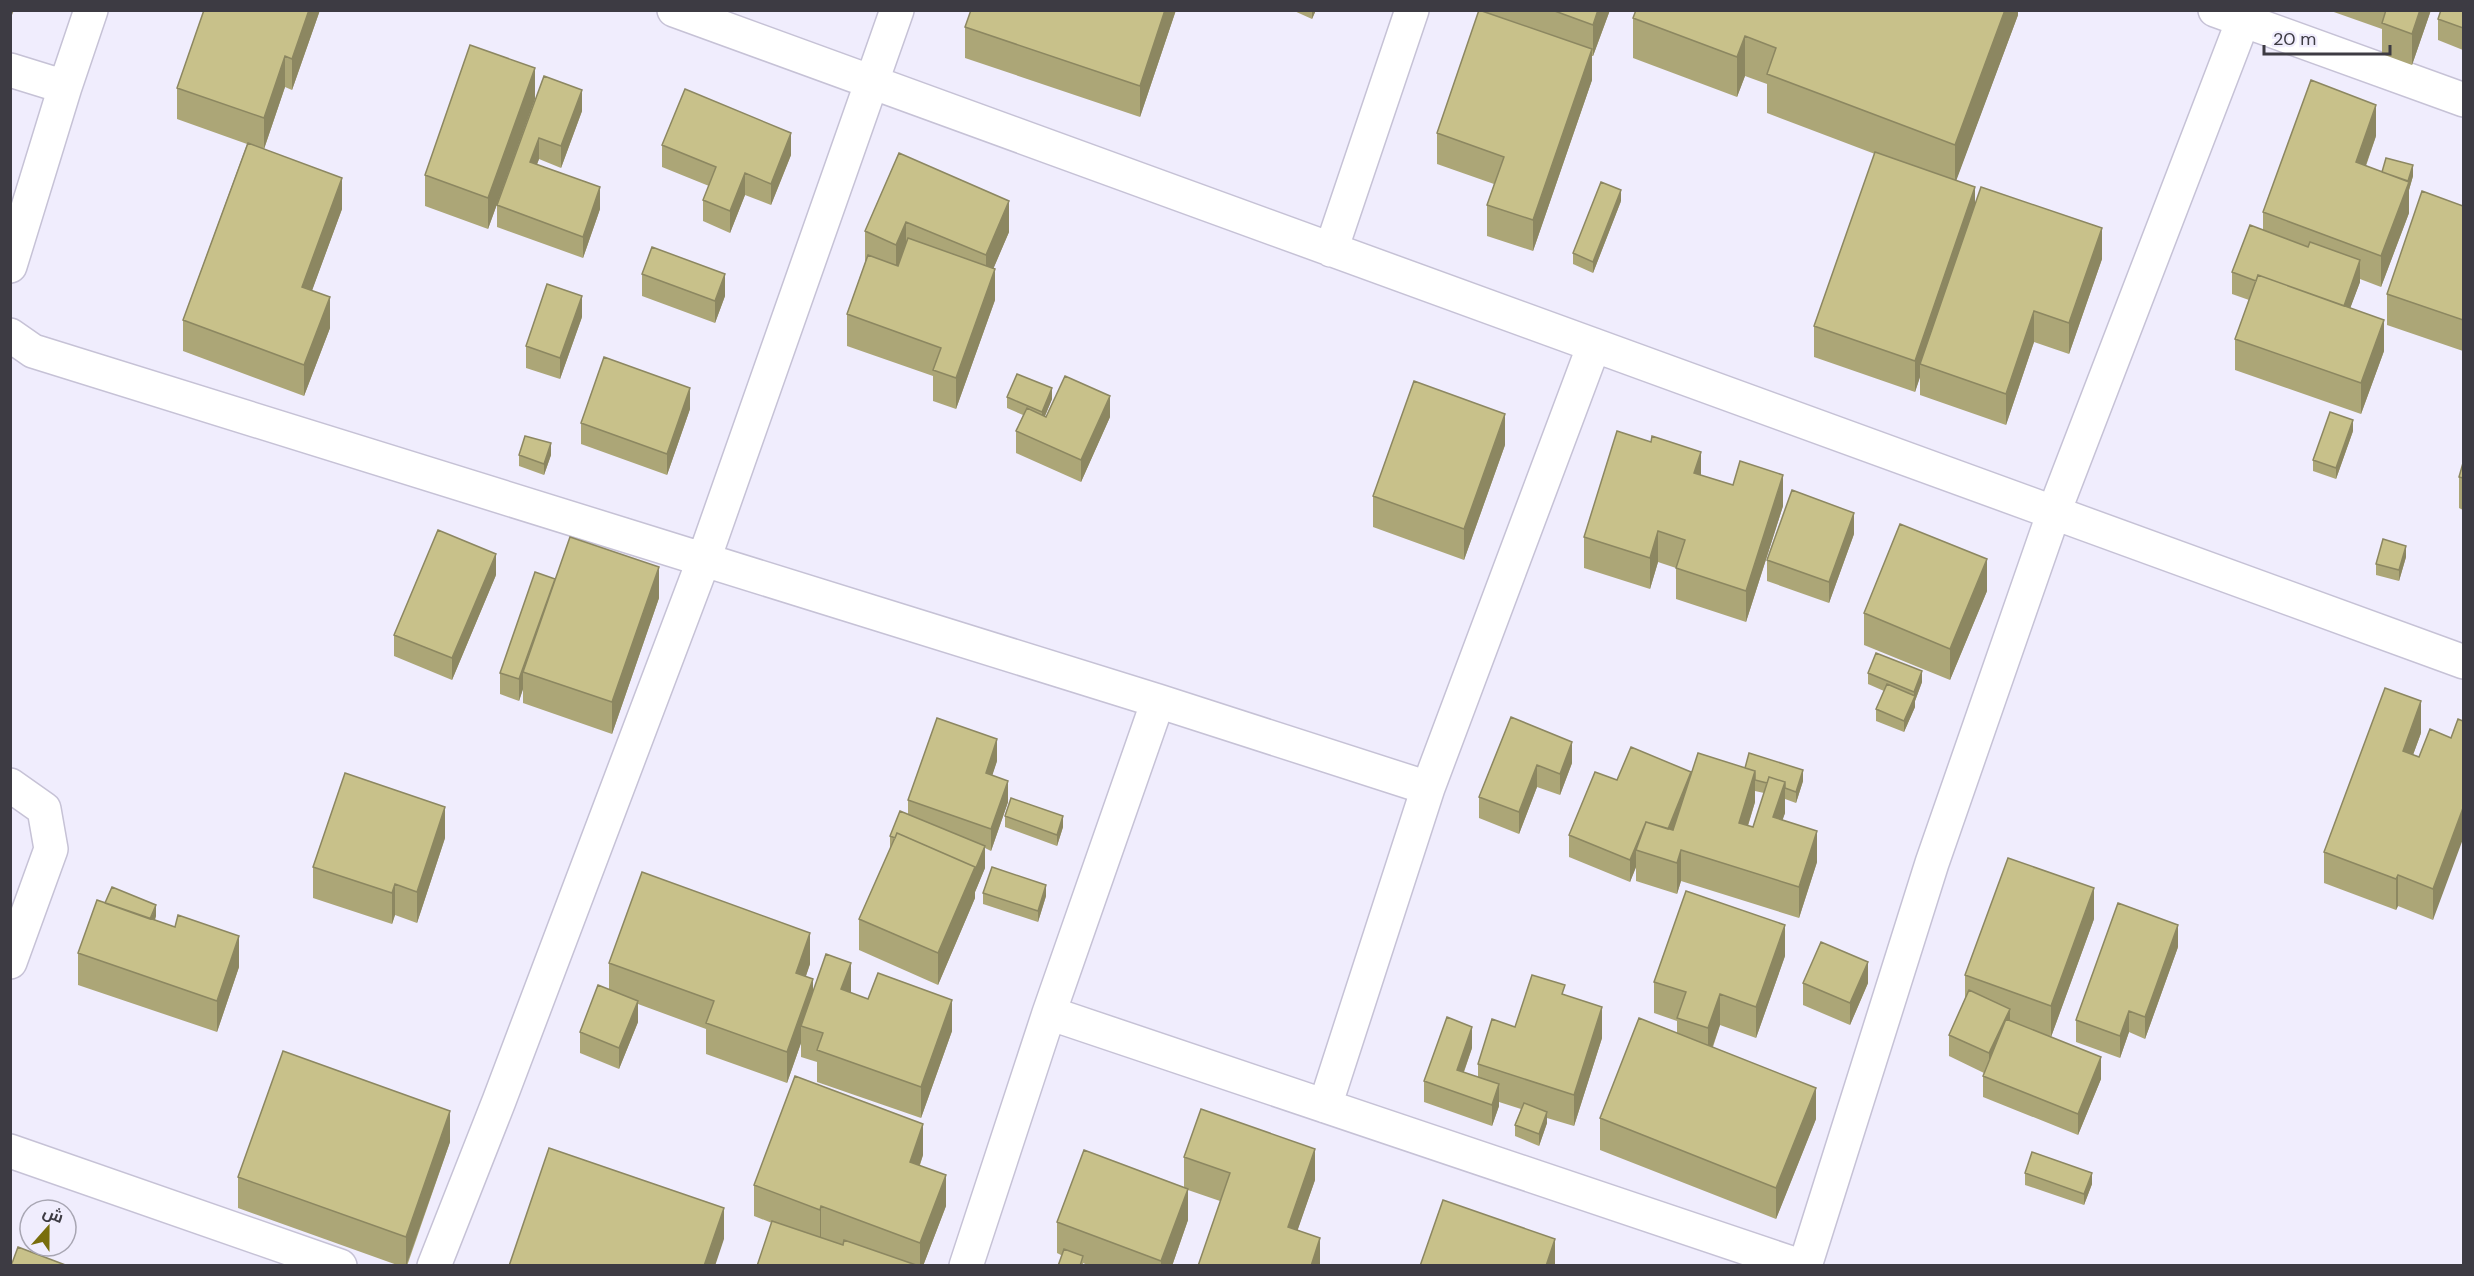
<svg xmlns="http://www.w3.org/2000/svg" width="2474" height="1276" viewBox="0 0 2474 1276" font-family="'DM Sans',Cairo,sans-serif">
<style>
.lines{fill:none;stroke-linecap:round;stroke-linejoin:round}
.minor-casing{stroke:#c6c2d6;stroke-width:36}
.minor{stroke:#fff;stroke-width:33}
.wall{fill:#aca677;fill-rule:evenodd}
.shaded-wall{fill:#8c8761}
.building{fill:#c8c18a;stroke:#8c8761;stroke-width:1.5}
</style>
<rect width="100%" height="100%" fill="#f0edfd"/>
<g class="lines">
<!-- minor casing -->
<g class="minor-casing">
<path id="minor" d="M674 10 2464 662
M2215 10 2464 100
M10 70 65 87
M1331 250 1412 10
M10 266 65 87 91 10
M10 335 33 351 1158 701 1428 788
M10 785 44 809 51 849 10 962
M1049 1013 1800 1266
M1325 1106 1428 788 1594 345
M10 1151 340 1266
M434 1266 499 1101 704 559 897 10
M966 1266 1049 1013 1158 701
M1805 1266 1932 863 2054 512 2247 10"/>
</g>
<!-- minor -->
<use href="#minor" class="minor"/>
</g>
<!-- wall -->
<path class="wall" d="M204 10H320L292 90 285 87 264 149 342 209 312 290 330 328 304 396 183 351V320L247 144 177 119V88Z
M1176 10 1140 117 965 58V27Z
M1292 10H1316L1312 19Z
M1484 10H1610L1593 56H1592V80L1533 251 1487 236V205L1494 184 1437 164V133Z
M2018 10V15L1956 180 1975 204 2102 259 2069 354 2034 342 2006 425 1920 395V377L1915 392 1814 357V326L1875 154 1767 113V84L1745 76 1737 97 1633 58V18Z
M2431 10 2412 65 2382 54V29L2331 11Z
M2463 10V50L2438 40V19Z
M544 76 582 111 561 168 539 159 537 164 600 209 583 258 497 227V205Z
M535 99 488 229 425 206V175Z
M2376 136 2366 166 2382 172 2413 176 2409 190V213L2381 287 2360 279V282L2350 308 2384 351 2361 414 2235 370V339L2249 300 2232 294V272L2263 230V212Z
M662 145 791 155 771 205 745 195 730 233 703 221V200L709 186 662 167Z
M899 153 1009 232 993 269 995 300 956 409 933 401V376L847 346V314L865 263V231Z
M1621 201 1593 273 1573 264V253Z
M2463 206V351L2387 325V294Z
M642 274 725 296 715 323 642 296Z
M582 317 560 379 526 368V346Z
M1007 397 1052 399 1045 416 1046 417H1110L1081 482 1016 453V431L1023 415 1007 408Z
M690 409 667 475 581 444V423Z
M2353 431 2336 479 2313 471V460Z
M1505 445 1464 560 1373 527V496Z
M519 455H551L544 475 519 466Z
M2463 463V510L2459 508V477Z
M1783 506 1746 622 1676 599V568L1658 562 1650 589 1584 568V537Z
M1854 534 1829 603 1767 581V560Z
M2406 557 2399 581 2376 575V564Z
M496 575 452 680 394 656V635Z
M555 579 659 598 612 734 523 703V689L519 701 500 694V673Z
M1987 591 1950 680 1864 645V613Z
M1868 673 1922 682 1915 701V707L1904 732 1876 721V709L1884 691 1868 684Z
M1511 717 1572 763 1560 795 1537 787 1519 834 1479 818V797Z
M2421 733 2413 755 2419 757 2451 738 2433 920 2398 906 2396 910 2324 883V852Z
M997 761 992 775 1008 802 991 851 985 848V868L975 892V898L938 985 859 950V919L890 849V836L908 814V800Z
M1691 772 1803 781 1796 803 1785 799V813L1782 820 1817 862 1799 918 1681 881 1677 894 1636 881V867L1630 882 1569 857V835L1617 780ZM1755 791 1764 793 1753 827 1748 826 1755 802Z
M1005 816 1063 827 1057 846 1005 827Z
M445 838 417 923 395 915 392 924 313 898V867Z
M983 893 1046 896 1038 922 983 904Z
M105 903 156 916 155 921 239 967 217 1032 78 985V953Z
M2094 919 2051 1037 2101 1079 2078 1135 1983 1097V1076L1984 1073 1949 1056V1035L1965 999V975Z
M2178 947 2145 1039 2129 1032 2120 1058 2076 1042V1020Z
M1785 956 1756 1038 1720 1025 1713 1047 1816 1119 1776 1219 1600 1150V1118L1677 1033V1021L1654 1013V982Z
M609 963 810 964 806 976 813 992 851 993 952 1031 921 1118 817 1082V1062L801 1057V1043L787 1083 706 1054V1029L638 1004V1022L619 1069 580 1053V1032L609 989Z
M1803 983H1868L1850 1025 1803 1005Z
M1565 995 1602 1038 1574 1126 1547 1118V1123L1539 1146 1515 1136V1125L1521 1109 1499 1102V1106L1492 1126 1424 1102V1081L1472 1048 1464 1072 1478 1077V1064L1515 1027Z
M450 1142 407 1266H400L238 1208V1177Z
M923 1155 920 1165 946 1206 923 1266H757L772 1223 754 1216V1185Z
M1184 1157 1315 1180 1297 1231 1320 1266 1220 1201 1188 1190V1220L1172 1266H1090L1083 1263V1266L1057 1253V1222L1184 1187Z
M2025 1173 2092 1184 2084 1205 2025 1185Z"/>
<!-- shaded-wall -->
<path class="shaded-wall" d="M10 10H14L10 20Z
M309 10H320L292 90V59Z
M1165 10H1176L1140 117V86Z
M1312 10H1316L1312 19Z
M1598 10H1610L1593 56V25Z
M2005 10H2018V15L1955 184V145Z
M2420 10H2431L2412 65V34Z
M1745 36V76L1737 97V57Z
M1592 49V80L1533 251V220Z
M285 56V87L264 149V118Z
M535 68V99L488 229V198Z
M582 90V111L561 168V146Z
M2376 105V136L2356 193V162Z
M791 133V155L771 205V184Z
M539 138V159L530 183V162Z
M2413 165V176L2409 190V213L2381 287V256Z
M745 173V195L730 233V211Z
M342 178V209L302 318V287Z
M600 187V209L583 258V237Z
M1975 187V218L1920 364V377L1915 392V361Z
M1621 190V201L1593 273V262Z
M1009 201V232L986 286V255Z
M906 222V253L896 276V245Z
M2102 228V259L2069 354V323Z
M2360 260V282L2341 333V312Z
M995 269V300L956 409V378Z
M725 274V296L715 323V301Z
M582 296V317L560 379V358Z
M330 297V328L304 396V365Z
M2034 311V342L2006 425V394Z
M2384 320V351L2361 414V383Z
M690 388V409L667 475V454Z
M1052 388V399L1042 423V412Z
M1110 396V417L1081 482V460Z
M1505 414V445L1464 560V529Z
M2353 420V431L2336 479V468Z
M551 443V455L544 475V464Z
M1701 452V483L1694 473Z
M1783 475V506L1746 622V591Z
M1854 513V534L1829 603V582Z
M1658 531V562L1650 589V558Z
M2406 546V557L2399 581V570Z
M496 554V575L452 680V658Z
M1987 559V591L1950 680V649Z
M659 567V598L612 734V702Z
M555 579V601L523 672V689L519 701V679Z
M1922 671V682L1915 701V707L1904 732V721L1914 697V692Z
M2421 701V733L2403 782V751Z
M997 739V761L986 795V773Z
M1572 742V763L1560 795V774Z
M1537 765V787L1519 834V812Z
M1803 770V781L1796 803V792Z
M1755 771V802L1739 854V823Z
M1691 772 1666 856V835Z
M1008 781V802L991 851V829Z
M1785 782V813L1773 848V817Z
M445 807V838L417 923V892Z
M2463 808V839L2433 920V889Z
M1063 816V827L1057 846V835Z
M1644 826 1636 850V867L1630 882V860Z
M1817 831V862L1799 918V887Z
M985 846V868L975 892V898L938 985V953L975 867Z
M1681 850V881L1677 894V863Z
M2398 875V906L2396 910V879Z
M395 884V915L392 924V893Z
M1046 885V896L1038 922V911Z
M2094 888V919L2051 1037V1006Z
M156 905V916L144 946V935Z
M1785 925V956L1756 1038V1007Z
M2178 925V947L2145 1039V1017Z
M810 933V964L796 1004V973Z
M239 936V967L217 1032V1001Z
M1868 962V983L1850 1025V1003Z
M851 963V994L841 989Z
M813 979V1010L801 1026V1043L787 1083V1052Z
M1720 994V1025L1708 1059V1028Z
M952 1000V1031L921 1118V1087Z
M638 1001V1022L619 1069V1048Z
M1602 1007V1038L1574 1126V1095Z
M2010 1009V1030L1989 1075V1053Z
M2129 1011V1032L2120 1058V1036Z
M1472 1027V1048L1457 1091V1070Z
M2101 1057V1079L2078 1135V1114Z
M1499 1084V1106L1492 1126V1105Z
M1816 1088V1119L1776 1219V1188Z
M450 1111V1142L406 1266V1237Z
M1547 1112V1123L1539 1146V1134Z
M923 1124V1155L910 1193V1162Z
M1315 1149V1180L1288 1258V1227Z
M2092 1173V1184L2084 1205V1194Z
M946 1175V1206L923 1266H920V1243Z
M1188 1189V1220L1172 1266H1161V1261Z
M821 1206V1237L820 1241V1210Z
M724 1208V1239L715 1266H704Z
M1320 1238V1266H1311Z
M1555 1239V1266H1546Z"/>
<!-- building -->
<path class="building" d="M204 10H309L292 59 285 56 264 118 177 88Z
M971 10H1165L1140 86 965 27Z
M1479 10 1592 49 1533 220 1487 205 1504 157 1437 133Z
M1552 10H1598L1593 25Z
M1636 10H2005L1955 145 1767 74 1776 48 1745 36 1737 57 1633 18Z
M2386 10H2420L2412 34 2382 23Z
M2441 10H2463V28L2438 19Z
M470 45 535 68 488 198 425 175Z
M544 76 582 90 561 146 539 138 530 162 600 187 583 237 497 205Z
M2311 80 2376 105 2356 162 2409 182 2381 256 2263 212Z
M685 89 791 133 771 184 745 173 730 211 703 200 716 167 662 145Z
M248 143 342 178 302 287 330 297 304 365 183 320Z
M1875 152 1975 187 1915 361 1814 326Z
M899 153 1009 201 986 255 906 222 896 245 865 231Z
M2386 158 2413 165 2408 181 2382 172Z
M1601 182 1621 190 1593 262 1573 253Z
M1981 187 2102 228 2069 323 2034 311 2006 394 1920 364Z
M2422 191 2463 206V320L2387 294Z
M2250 225 2308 247 2310 242 2360 260 2344 306 2258 275 2256 281 2232 272Z
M908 238 995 269 956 378 933 370 941 348 847 314 868 255 898 266Z
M652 247 725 274 715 301 642 274Z
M2258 275 2384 320 2361 383 2235 339Z
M547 284 582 296 560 358 526 346Z
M604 357 690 388 667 454 581 423Z
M1017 374 1052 388 1042 412 1007 397Z
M1065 376 1110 396 1081 460 1016 431 1027 408 1046 417Z
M1414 381 1505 414 1464 529 1373 496Z
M2330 412 2353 420 2336 468 2313 460Z
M1617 431 1651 442 1652 436 1701 452 1694 473 1733 485 1740 461 1783 475 1746 591 1676 568 1685 540 1658 531 1650 558 1584 537Z
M525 436 551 443 544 464 519 455Z
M2463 463V478L2459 477Z
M1792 490 1854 513 1829 582 1767 560Z
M1900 524 1987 559 1950 649 1864 613Z
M438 530 496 554 452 658 394 635Z
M570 537 659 567 612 702 523 672Z
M2383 539 2406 546 2399 570 2376 564Z
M535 572 555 579 519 679 500 673Z
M1876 653 1922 671 1914 692 1868 673Z
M1887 684 1915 696 1904 721 1876 709Z
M2385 688 2421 701 2403 751 2419 757 2430 729 2451 738 2458 719 2463 721V808L2433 889 2398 875 2396 879 2324 852Z
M1511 717 1572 742 1560 774 1537 765 1519 812 1479 797Z
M937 718 997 739 986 773 1008 781 991 829 908 800Z
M1631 747 1691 772 1668 829 1646 822 1630 860 1569 835 1595 772 1617 780Z
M1698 753 1755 771 1739 823 1753 827 1769 777 1785 782 1773 817 1817 831 1799 887 1681 850 1677 863 1636 850 1646 822 1673 830Z
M1749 753 1803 770 1796 792 1785 788V782L1769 777 1767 783 1755 780V771L1745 768Z
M345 773 445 807 417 892 395 884 392 893 313 867Z
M1011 798 1063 816 1057 835 1005 816Z
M900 811 985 846 975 870V867L897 833 895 838 890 836Z
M897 833 975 867 938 953 859 919Z
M2008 858 2094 888 2051 1006 1965 975Z
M992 867 1046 885 1038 911 983 893Z
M642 872 810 933 796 973 813 979 787 1052 706 1023 714 1001 609 963Z
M112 887 156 905 150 919 105 903Z
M1686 891 1785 925 1756 1007 1720 994 1708 1028 1677 1018 1686 992 1654 982Z
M97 900 175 927 178 915 239 936 217 1001 78 953Z
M2118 903 2178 925 2145 1017 2129 1011 2120 1036 2076 1020Z
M1821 942 1868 962 1850 1003 1803 983Z
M826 954 851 963 841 989 868 999 878 973 952 1000 921 1087 817 1050 823 1033 801 1026Z
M1532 975 1565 985 1562 994 1602 1007 1574 1095 1478 1064 1492 1019 1515 1027Z
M598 985 638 1001 619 1048 580 1032Z
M1969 990 2010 1009 1989 1053 1949 1035Z
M1447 1017 1472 1027 1457 1070 1499 1084 1492 1105 1424 1081Z
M1639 1018 1816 1088 1776 1188 1600 1118Z
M2006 1019 2101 1057 2078 1114 1983 1076Z
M283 1051 450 1111 406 1237 238 1177Z
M795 1076 923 1124 910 1162 946 1175 920 1243 821 1206 820 1210 754 1185Z
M1524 1103 1547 1112 1539 1134 1515 1125Z
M1201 1109 1315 1149 1288 1227 1320 1238 1311 1266H1198L1230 1173 1184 1157Z
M549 1148 724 1208 704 1266H509Z
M1084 1150 1188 1189 1161 1261 1057 1222Z
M2032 1152 2092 1173 2084 1194 2025 1173Z
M1443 1200 1555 1239 1546 1266H1420Z
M772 1221 843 1245 844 1240 919 1266H757Z
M18 1247 68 1266H11Z
M1064 1249 1083 1256 1080 1266H1058Z"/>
<!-- border -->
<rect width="2474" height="1276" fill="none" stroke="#3d3b43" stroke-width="24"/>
<!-- north arrow -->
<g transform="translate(48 1228) rotate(21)"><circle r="28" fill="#f0edfd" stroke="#a8a6b3" stroke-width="1.5"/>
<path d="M0-4.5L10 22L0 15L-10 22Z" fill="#796e0c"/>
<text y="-9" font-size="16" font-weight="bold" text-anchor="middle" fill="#3d3b43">ش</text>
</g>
<!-- scale -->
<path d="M2264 45v9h126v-9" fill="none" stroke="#3d3b43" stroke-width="3"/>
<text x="2273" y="45" font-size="18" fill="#3d3b43" stroke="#f0edfd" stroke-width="4.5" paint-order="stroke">20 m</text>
</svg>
